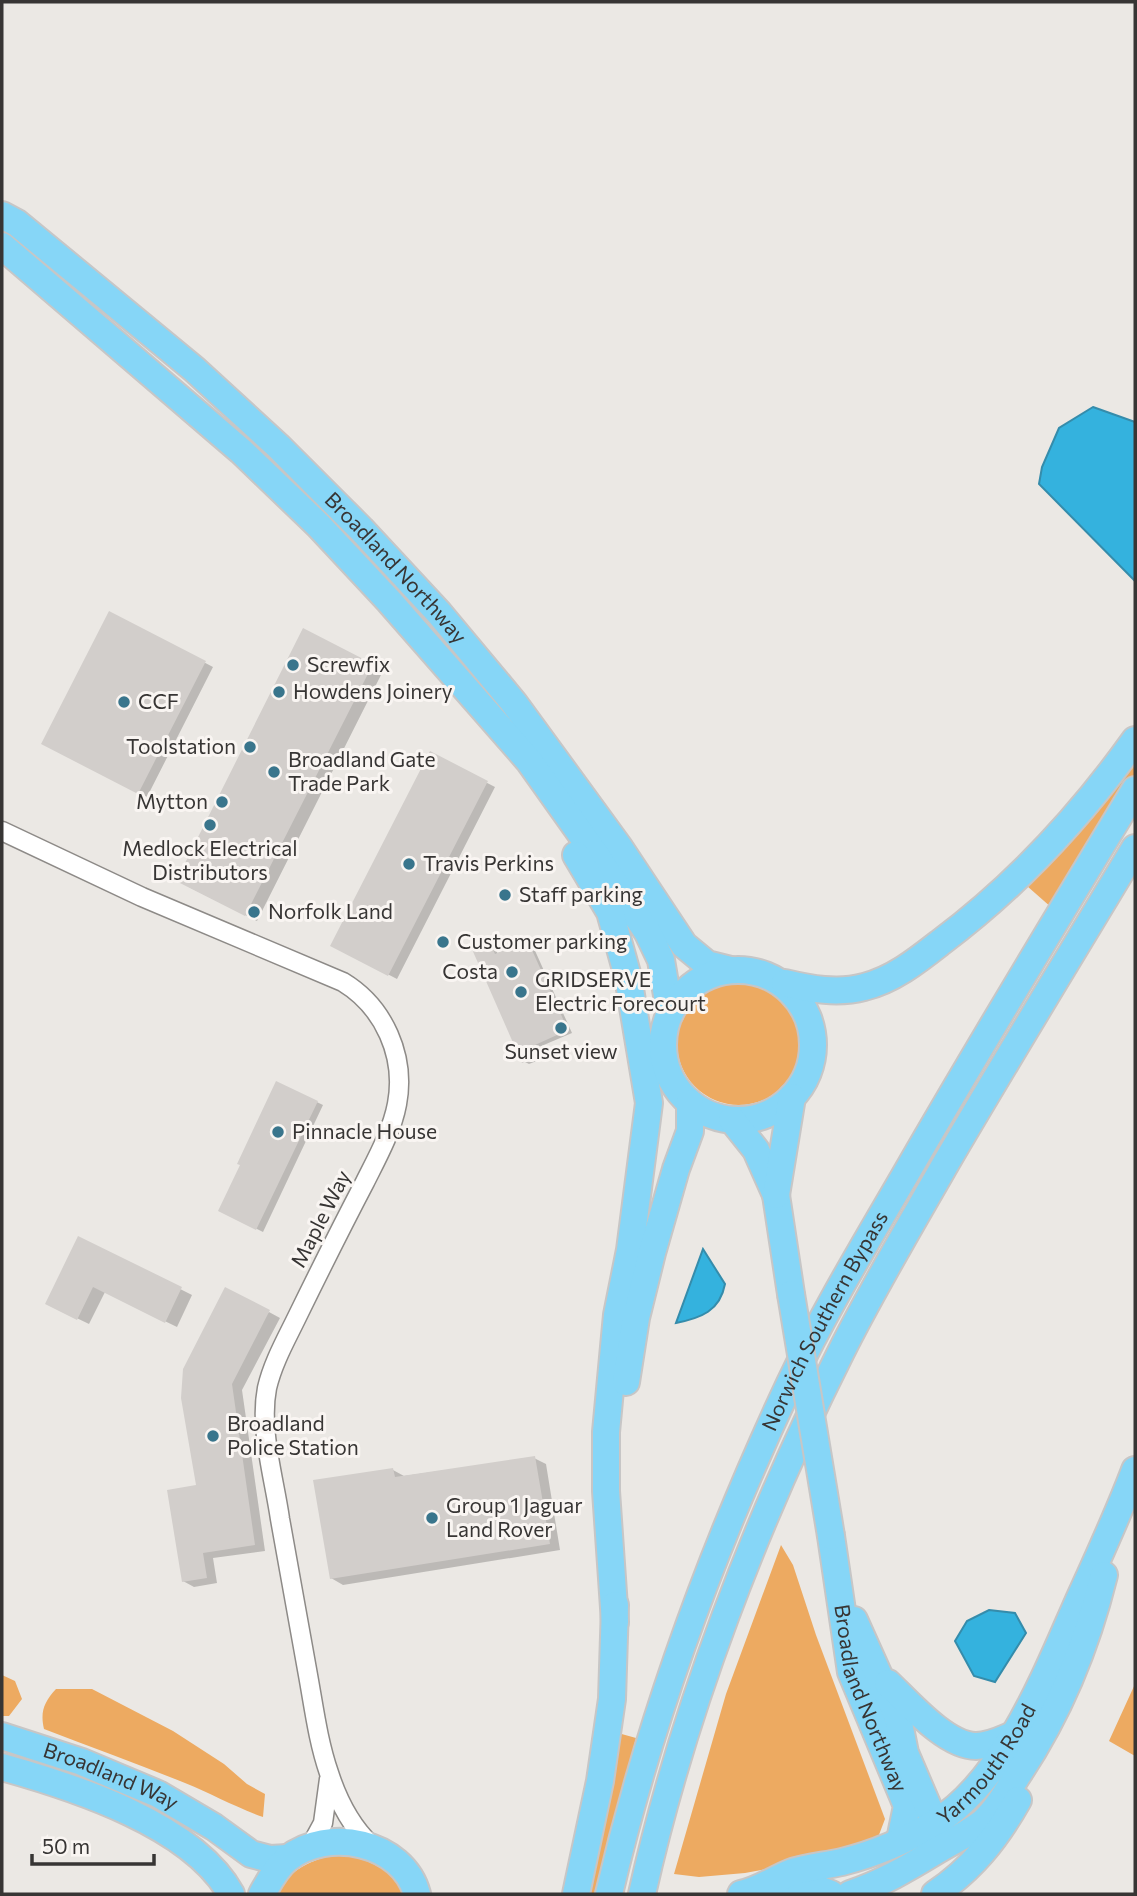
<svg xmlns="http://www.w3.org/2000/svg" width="1137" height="1896" viewBox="0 0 1137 1896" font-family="Commissioner,sans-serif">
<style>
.green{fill:#edaa61}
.water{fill:#34b2de;stroke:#358cab;stroke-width:2}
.shadow{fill:#0003}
.building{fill:#d2cecb}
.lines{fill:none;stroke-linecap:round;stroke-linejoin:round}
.minor-casing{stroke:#8d8a87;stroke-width:21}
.highway-casing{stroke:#c7c6c6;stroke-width:30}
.minor{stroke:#fff;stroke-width:18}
.highway{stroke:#86d6f7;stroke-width:26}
.highway-bridge-casing{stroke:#c7c6c6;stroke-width:30;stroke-linecap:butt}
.highway-bridge{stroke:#86d6f7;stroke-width:26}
.poi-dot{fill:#39758c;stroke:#f9f5f2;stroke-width:2.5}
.labels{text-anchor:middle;stroke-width:6;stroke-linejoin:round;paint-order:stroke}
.street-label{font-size:21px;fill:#373534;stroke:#f9f5f2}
.poi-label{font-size:21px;fill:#373534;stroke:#f9f5f2;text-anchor:start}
</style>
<rect width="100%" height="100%" fill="#ebe8e4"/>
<!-- green -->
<path class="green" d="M1135 761V774L1052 908 1027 886 1091 819Z
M677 1043a62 62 0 1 1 124 0a62 62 0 1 1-124 0Z
M781 1545 793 1565 816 1635 885 1819 877 1840 845 1855 745 1873 699 1877 674 1874 726 1694Z
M2 1675 15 1681 22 1699 9 1716H2Z
M1135 1684V1756L1109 1741Z
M56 1689H92L173 1731 224 1764 247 1784 265 1794 263 1817C235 1807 212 1794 185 1783 138 1764 91 1747 44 1729 40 1712 44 1702 56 1689Z
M618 1733 636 1738 595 1894H587Z
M339 1854C368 1859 391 1868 405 1894H276C289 1869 313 1859 339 1854Z"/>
<!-- water -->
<path class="water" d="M1093 407 1135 422V581L1039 484 1042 467 1059 428Z
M703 1249 725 1284C720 1311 701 1318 676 1323Z
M989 1610 1015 1613 1026 1633 995 1682 974 1676 955 1641 967 1621Z"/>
<!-- shadow -->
<path class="shadow" d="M110 613 213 667 147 797 51 747Z
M372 665 383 671 257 921 189 887Z
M431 754 495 787 397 979 341 950Z
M488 941 493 944 498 954 527 941 532 944 572 1033 539 1047 544 1058 529 1064 523 1061Z
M277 1083 323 1105 263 1232 226 1213Z
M79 1238 192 1295 177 1327 105 1292 89 1324 58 1309Z
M269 1312 280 1318 242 1390 265 1551 213 1558 217 1583 194 1587 183 1581 198 1486 183 1398Z
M534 1458 546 1464 560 1550 343 1585 331 1578 393 1470 404 1476Z"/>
<!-- building -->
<path class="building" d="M109 611 206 661 138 794 41 744Z
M303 628 373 664 245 916 176 881Z
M430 751 488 781 388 976 330 946Z
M488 939 495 954 527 939 568 1030 535 1045 540 1055 522 1063 471 947Z
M276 1081 318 1101 256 1230 218 1211 240 1165 237 1164Z
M78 1236 182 1287 165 1323 93 1287 77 1320 45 1304Z
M225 1287 270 1310 232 1384 255 1545 203 1553 207 1578 182 1582 167 1490 196 1485 181 1398 183 1369Z
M535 1456 550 1544 330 1579 313 1480 393 1468 395 1477Z"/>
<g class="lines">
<!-- minor casing -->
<g class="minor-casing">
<path id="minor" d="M2 831 142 897 343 982C384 1007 406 1056 397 1104 392 1131 377 1158 365 1182 342 1226 320 1270 298 1315 287 1338 273 1362 267 1388 259 1429 274 1477 280 1519 289 1571 299 1623 308 1675 314 1708 318 1741 329 1773 338 1801 350 1825 371 1845
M310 1847 323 1823 329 1779"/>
</g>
<!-- highway casing -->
<g class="highway-casing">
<g id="highway">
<path id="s1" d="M2 215 17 223 194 369 279 447 361 529 439 613 514 703 619 847 684 945 707 964 731 970"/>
<path d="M2 246 241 451 319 526 389 601 529 761 593 851 648 933 661 960 670 1013"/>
<path d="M576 855 610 912 628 977 649 1103 630 1250 617 1315 606 1432V1491L615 1622"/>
<circle cx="738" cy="1045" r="75"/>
<path d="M785 983C810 989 838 994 864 987 893 980 918 960 941 942 1017 885 1080 817 1135 740"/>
<path d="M732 1120 756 1150 776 1195 791 1294"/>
<path d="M776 1195 792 1097"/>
<path d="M626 1382 636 1318 652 1253 676 1169 690 1131V1103"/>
<path id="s2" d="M831 1536 851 1672 907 1806 900 1840"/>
<path d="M854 1620 898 1718 905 1753 935 1823 933 1838"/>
<path d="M888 1683C909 1703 946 1746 976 1746 990 1746 1001 1740 1013 1735"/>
<path id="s3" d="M2 1736 82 1762 158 1794 214 1827 251 1854 270 1859 288 1858"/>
<path d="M2 1767C74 1787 193 1825 231 1894"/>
<path d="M765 1890 818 1889 831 1894"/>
<path d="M262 1894C269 1882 276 1868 287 1859 328 1826 403 1842 417 1894"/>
<path d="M576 1894 600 1781 612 1699 615 1605"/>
<path id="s4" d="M609 1894C650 1718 713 1547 790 1383 824 1312 865 1244 904 1177 979 1047 1057 918 1135 790"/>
<path d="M642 1894C683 1710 756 1521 841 1352 873 1288 910 1226 946 1163 1008 1057 1072 953 1135 848"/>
<path id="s5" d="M741 1894C759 1890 773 1880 790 1873 806 1867 825 1866 842 1862 874 1854 907 1840 935 1823 1005 1780 1046 1674 1078 1602 1098 1558 1118 1515 1135 1470"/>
<path d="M850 1894C881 1884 908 1868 936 1851 951 1842 968 1834 982 1823 996 1811 1007 1792 1017 1776 1059 1714 1086 1648 1104 1575"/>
<path d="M935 1894C972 1869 996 1839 1018 1800"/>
</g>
</g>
<!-- minor -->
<use href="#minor" class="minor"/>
<!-- highway -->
<use href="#highway" class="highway"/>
<!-- highway-bridge casing -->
<g class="highway-bridge-casing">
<path id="highway-bridge" d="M791 1294 831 1536"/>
</g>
<!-- highway-bridge -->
<use href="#highway-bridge" class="highway-bridge"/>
</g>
<!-- markers -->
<g class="poi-dot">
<circle cx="293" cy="665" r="7"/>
<circle cx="279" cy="692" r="7"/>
<circle cx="124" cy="702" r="7"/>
<circle cx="250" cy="747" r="7"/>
<circle cx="274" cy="772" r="7"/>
<circle cx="222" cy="802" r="7"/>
<circle cx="210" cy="825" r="7"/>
<circle cx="409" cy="864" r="7"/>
<circle cx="505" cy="895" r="7"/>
<circle cx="254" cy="912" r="7"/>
<circle cx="443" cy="942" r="7"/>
<circle cx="512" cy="972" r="7"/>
<circle cx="521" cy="992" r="7"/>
<circle cx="561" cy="1028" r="7"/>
<circle cx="278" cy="1132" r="7"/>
<circle cx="213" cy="1436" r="7"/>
<circle cx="432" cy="1518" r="7"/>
</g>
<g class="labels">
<!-- street labels -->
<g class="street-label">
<text dy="7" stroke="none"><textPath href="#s1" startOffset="530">Broadland Northway</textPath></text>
<text transform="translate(321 1219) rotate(-63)" y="7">Maple Way</text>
<text dy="7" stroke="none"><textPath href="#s4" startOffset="614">Norwich Southern Bypass</textPath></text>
<text dy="7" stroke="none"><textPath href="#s2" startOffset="168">Broadland Northway</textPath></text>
<text dy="7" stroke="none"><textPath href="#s5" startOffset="287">Yarmouth Road</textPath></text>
<text dy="7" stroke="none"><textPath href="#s3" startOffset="116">Broadland Way</textPath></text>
</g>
<!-- poi labels -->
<g class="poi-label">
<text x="307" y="672">Screwfix</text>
<text x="293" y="699">Howdens Joinery</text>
<text x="138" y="709">CCF</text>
<text x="236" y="754" text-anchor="end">Toolstation</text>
<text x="288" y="767">Broadland Gate<tspan x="288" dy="24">Trade Park</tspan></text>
<text x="208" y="809" text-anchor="end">Mytton</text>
<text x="210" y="856" text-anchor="middle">Medlock Electrical<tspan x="210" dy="24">Distributors</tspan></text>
<text x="423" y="871">Travis Perkins</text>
<text x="519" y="902">Staff parking</text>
<text x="268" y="919">Norfolk Land</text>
<text x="457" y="949">Customer parking</text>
<text x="498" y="979" text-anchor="end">Costa</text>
<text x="535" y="987">GRIDSERVE<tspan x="535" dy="24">Electric Forecourt</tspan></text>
<text x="561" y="1059" text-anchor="middle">Sunset view</text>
<text x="292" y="1139">Pinnacle House</text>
<text x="227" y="1431">Broadland<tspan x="227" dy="24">Police Station</tspan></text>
<text x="446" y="1513">Group 1 Jaguar<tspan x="446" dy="24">Land Rover</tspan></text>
</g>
</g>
<!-- border -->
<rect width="1137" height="1896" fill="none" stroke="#373534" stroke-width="7"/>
<!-- scale -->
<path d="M32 1854v10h122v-10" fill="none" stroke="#373534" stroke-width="3.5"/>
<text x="42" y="1854" font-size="21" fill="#373534" stroke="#f9f5f2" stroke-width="5" paint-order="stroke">50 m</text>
</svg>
